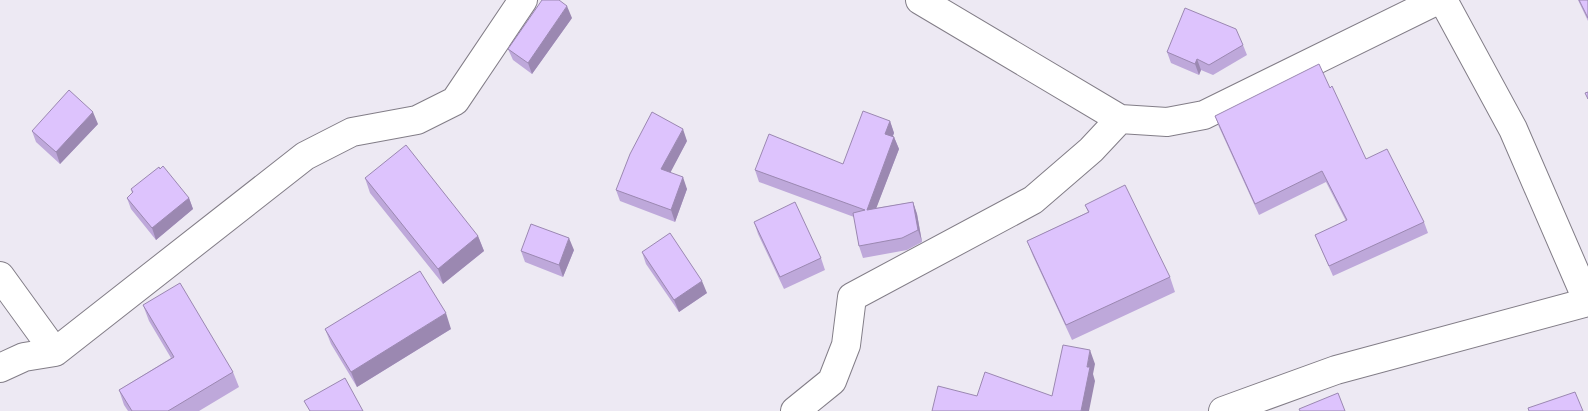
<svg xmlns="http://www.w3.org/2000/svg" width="1588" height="411" viewBox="0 0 1588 411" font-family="Inter,sans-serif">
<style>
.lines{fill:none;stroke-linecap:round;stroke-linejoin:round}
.street-casing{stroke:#827d87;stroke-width:30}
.street{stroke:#fff;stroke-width:28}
.wall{fill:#bea8da}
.shaded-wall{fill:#9b88b1}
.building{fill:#ddc3fd;stroke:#9b88b1}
</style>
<rect width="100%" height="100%" fill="#ede9f3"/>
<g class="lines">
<!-- street casing -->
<g class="street-casing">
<path id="street" d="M920 0 1120 119 1167 122 1204 115 1438 0
M1443 0 1513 129 1588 302
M0 276 55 352
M0 368 24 357 55 352 305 156 352 132 417 120 455 101 523 0
M795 411 832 381 846 345 852 297 1033 200 1091 150 1120 119
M1223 411 1336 370 1588 302"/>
</g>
<!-- street -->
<use href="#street" class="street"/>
</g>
<!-- wall -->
<path class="wall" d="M1578 0H1588V21Z
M572 18 532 74 513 60 508 49Z
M1243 45 1247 55 1213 75 1201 70 1199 75 1171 63 1167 52Z
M1330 88 1366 159 1424 222 1428 233 1333 276 1315 235 1346 221 1326 182 1259 215 1219 127 1215 116Z
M890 121 894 133 893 136 894 137 899 149 876 208 913 202 917 214 922 242 907 250 863 258 859 246 854 217 759 182 755 170 843 164Z
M98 124 60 164 36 142 32 131Z
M687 141 670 172 687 189 675 222 620 201 616 190Z
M365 178 478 236 484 251 443 284 370 193Z
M131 189 189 198 193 209 156 240 131 209 127 198 132 193Z
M1085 205 1170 277 1175 292 1072 340 1033 256 1027 241 1088 212Z
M754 222 821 258 825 270 784 289 758 234Z
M574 250 563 277 525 262 521 251Z
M642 252 707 293 679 312 646 264Z
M143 305 233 372 239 387 199 411H128L124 405 119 390 171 358 149 321Z
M325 329H451L357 387 331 344Z"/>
<!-- shaded-wall -->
<path class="shaded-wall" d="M567 6 572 18 532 74 528 63Z
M1197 59 1201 70 1199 75 1195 64Z
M93 112 98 124 60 164 56 152Z
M890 121 894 133 889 145 885 134Z
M683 129 687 141 666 181 661 169Z
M894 137 899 149 871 222 867 210Z
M683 177 687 189 675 222 671 210Z
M189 198 193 209 156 240 152 228Z
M913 202 917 214 922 242 918 230Z
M478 236 484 251 443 284 438 269Z
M569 238 574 250 563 277 559 265Z
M702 281 707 293 679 312 674 300Z
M446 313 451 329 357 387 351 372Z
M1090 350 1095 364 1093 374 1095 381 1089 411H1081L1087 367Z"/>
<!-- building -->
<path class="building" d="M542 0H559L567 6 528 63 508 49Z
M1579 0H1588V18Z
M1185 8 1236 29 1243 45 1209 65 1197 59 1195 64 1167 52Z
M1319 64 1330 88 1332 86 1366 159 1387 149 1424 222 1329 266 1315 235 1347 220 1322 171 1255 204 1215 116Z
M69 90 93 112 56 152 32 131Z
M1588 92V99L1585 93Z
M863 111 890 121 885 134 894 137 867 210 913 202 918 230 902 238 859 246 853 213 865 210 755 170 769 134 843 164Z
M652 112 683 129 661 169 683 177 671 210 616 190 630 154Z
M406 145 478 236 438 269 365 178Z
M163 166 189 198 152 228 127 198 133 192 131 189 159 167 160 169Z
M1125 185 1170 277 1066 325 1027 241 1089 212 1085 205Z
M795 202 821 258 780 277 754 222Z
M531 224 569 238 559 265 521 251Z
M670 233 702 281 674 300 642 252Z
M420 271 446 313 351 372 325 329Z
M180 283 233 372 168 411H132L119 390 174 357 143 305Z
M1063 345 1090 350 1087 367H1090L1081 411H932L938 386 977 396 985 372 1052 396Z
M345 378 363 411H310L304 401Z
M1575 392 1583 411H1529L1528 408Z
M1338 393 1345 411H1300L1299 409Z"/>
</svg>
